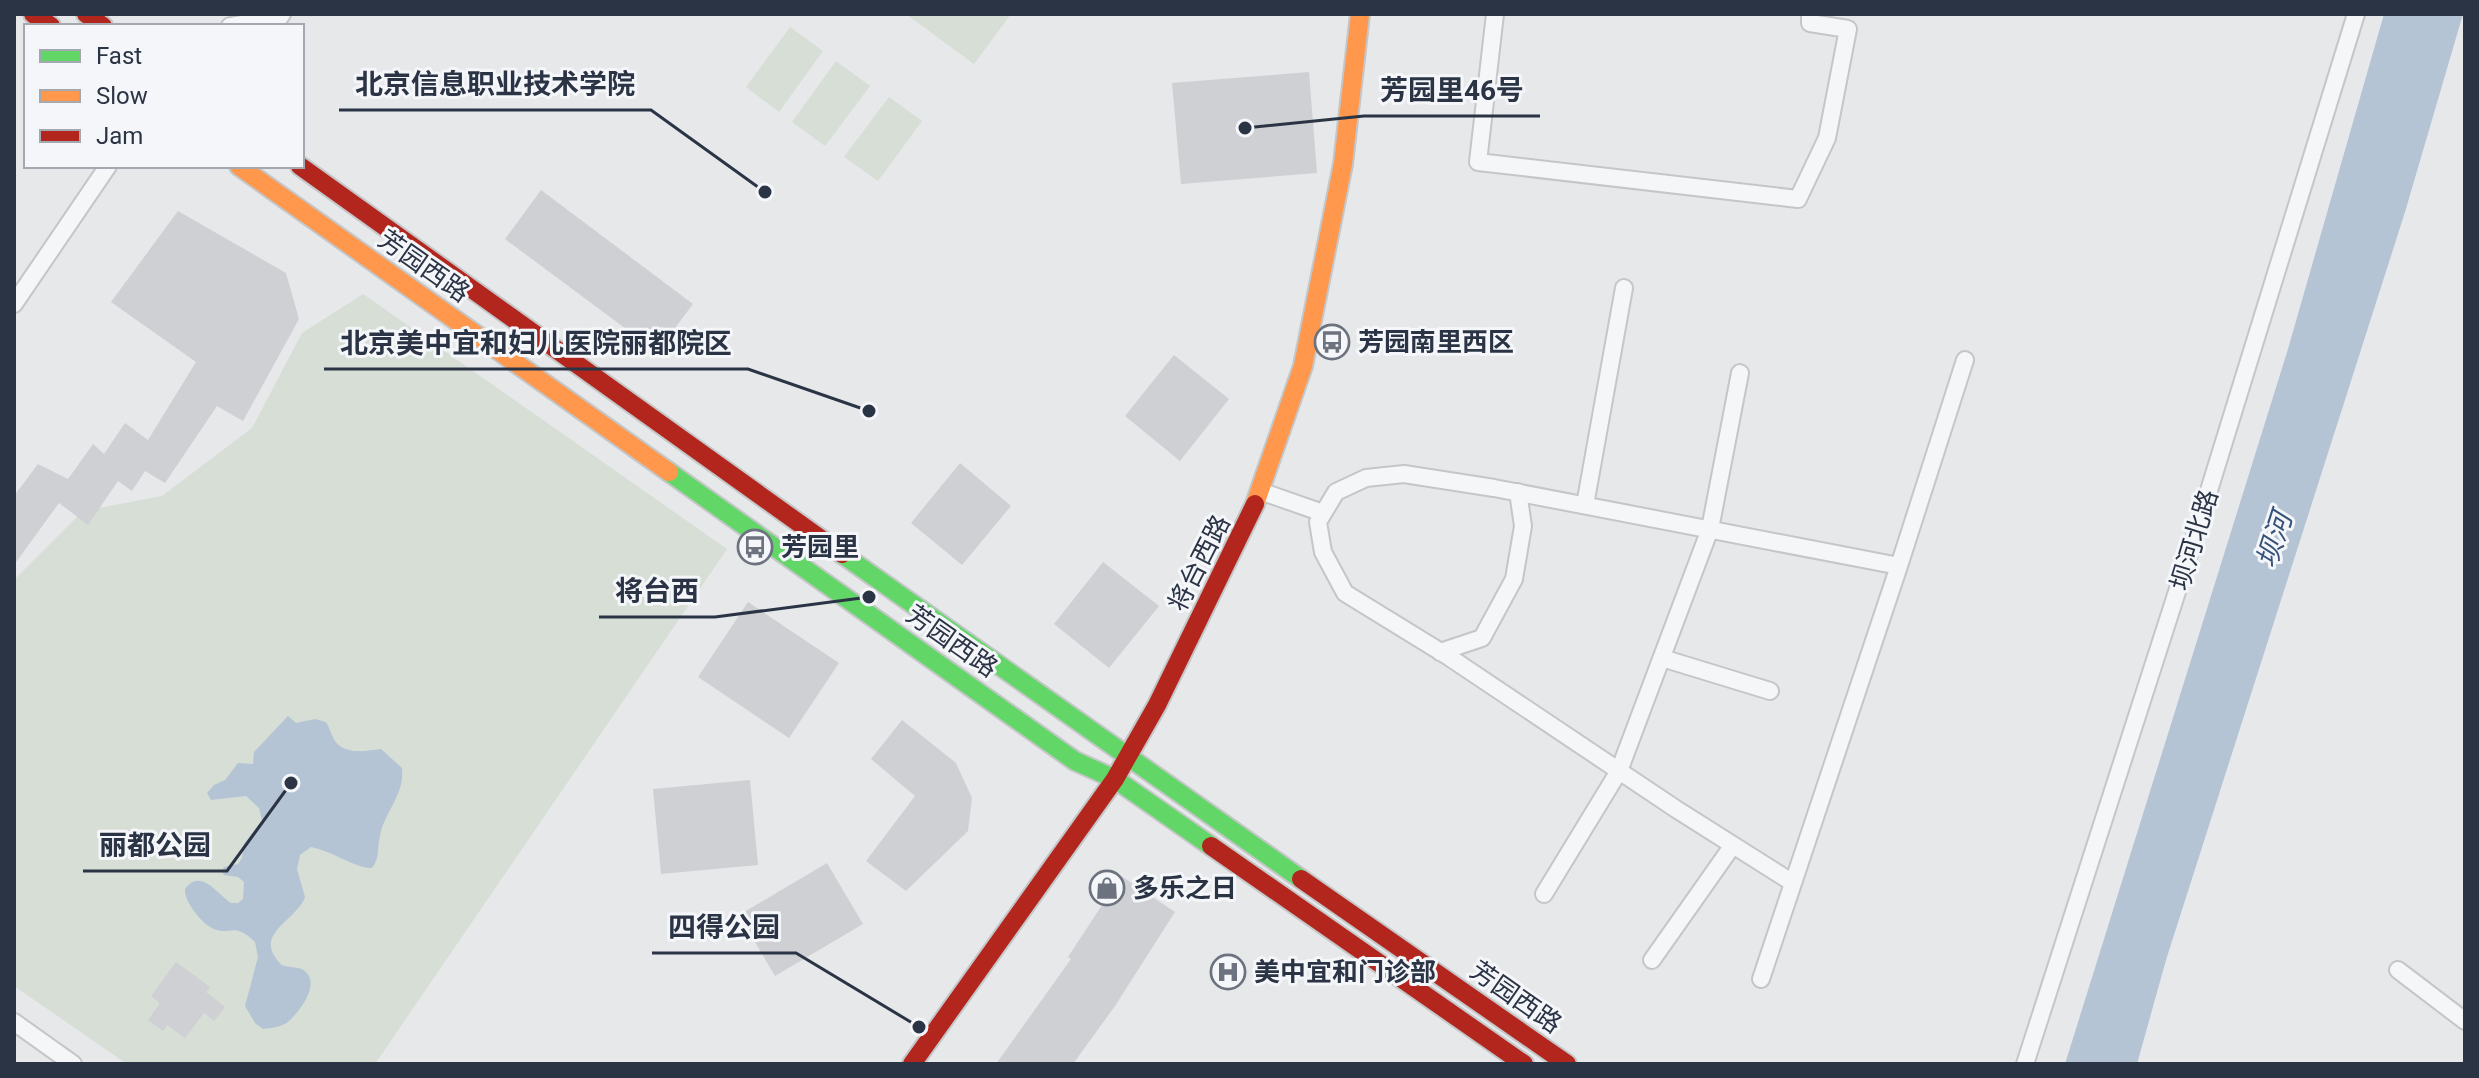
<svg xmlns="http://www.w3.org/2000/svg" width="2479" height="1078" viewBox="0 0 2479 1078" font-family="Roboto,'Noto Sans SC',sans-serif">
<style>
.green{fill:#d6ded6}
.water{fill:#b4c4d5}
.building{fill:#ced0d3}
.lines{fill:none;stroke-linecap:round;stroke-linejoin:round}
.street-casing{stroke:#c4c6c8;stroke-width:20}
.fast-casing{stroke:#c4c6c8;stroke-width:22}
.slow-casing{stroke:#c4c6c8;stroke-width:22}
.jam-casing{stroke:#c4c6c8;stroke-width:22}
.street{stroke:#f5f6f7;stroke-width:16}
.fast{stroke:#63d668;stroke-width:18}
.slow{stroke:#ff974d;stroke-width:18}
.jam{stroke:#b3261e;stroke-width:18}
.labels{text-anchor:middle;stroke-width:6;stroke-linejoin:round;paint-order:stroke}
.street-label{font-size:26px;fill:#2b3445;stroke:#f4f6f9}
.poi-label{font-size:26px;font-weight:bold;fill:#2b3445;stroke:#f4f6f9;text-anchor:start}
.water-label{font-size:28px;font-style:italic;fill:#34527a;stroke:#f4f6f9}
.leader{fill:none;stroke:#2b3445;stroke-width:3}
.callout-dot{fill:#2b3445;stroke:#f4f6f9;stroke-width:3}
.callout-label{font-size:28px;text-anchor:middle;font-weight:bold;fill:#2b3445;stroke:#f4f6f9;stroke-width:6;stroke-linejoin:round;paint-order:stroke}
</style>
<rect width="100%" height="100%" fill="#e6e8ea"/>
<!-- green -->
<path class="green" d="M906 14H1011L974 64Z
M790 27 823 51 779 112 746 87Z
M836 61 870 86 825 146 792 122Z
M889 97 922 121 878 181 844 157Z
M363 294 727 549 375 1064H127L14 986V580L83 511 162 496 252 428 302 333Z"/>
<!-- water -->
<path class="water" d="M2384 14H2463L2405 212 2166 960 2137 1064H2065L2288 349Z
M288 716 296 723 315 719 326 722C330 728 331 735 335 741 345 755 366 751 381 749L402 768C405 795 384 812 380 836 377 848 380 858 372 868 357 869 332 851 311 847L300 855 297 869 305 897C296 922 250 934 282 965 289 968 301 966 306 972 320 986 299 1012 288 1022 281 1027 272 1028 263 1029L255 1023 245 1006 258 957 255 942C234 921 230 936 214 929 202 924 184 902 185 889 201 868 216 893 231 903H238L243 899 244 882 238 877 224 875 222 871 224 867 238 864 242 858 244 844 262 820 259 808 246 796 211 800 207 793 214 785 225 780 238 763 253 764 254 752Z"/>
<!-- building -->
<path class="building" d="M1309 72 1317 173 1181 184 1172 83Z
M541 190 693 304 657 352 505 239Z
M178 211 286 273 299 319 243 421 217 406 165 483 145 471 132 491 118 481 88 525 59 503 14 565V496L38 464 68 479 93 444 104 454 125 423 148 440 196 362 111 302Z
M1174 355 1229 399 1180 461 1125 416Z
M960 463 1011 506 962 565 911 523Z
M1103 562 1159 606 1109 668 1054 624Z
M748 602 839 663 789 738 698 677Z
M902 720 956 763 972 798 968 831 906 891 866 861 915 796 871 759Z
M750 780 758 865 661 874 653 789Z
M827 863 863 924 775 976 739 915Z
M1121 876 1175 912 1115 1006 1073 1064H996L1071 959 1068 957Z
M176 962 210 987 206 992 225 1007 214 1021 204 1013 185 1038 167 1025 163 1031 148 1020 160 1003 151 996Z"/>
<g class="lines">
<!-- street casing -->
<g class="street-casing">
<path id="street" d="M1495 14 1478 162 1798 199 1827 138 1848 29 1810 23V14
M230 26 280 17 282 14
M14 304 108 166
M1260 491 1323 513
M1585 505 1624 288
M1440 652 1482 638 1514 579 1523 526 1518 492
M1662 658 1770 691
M1793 883 1676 809 1449 657 1345 593 1323 552 1318 522 1336 492 1366 478 1404 474 1494 488 1899 566
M1544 894 1619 771 1710 529 1740 373
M1652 960 1733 845
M2398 970 2465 1021
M1761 979 1899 566 1965 360
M14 1022 73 1064
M2025 1064 2194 539 2356 14"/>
</g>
<!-- fast casing -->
<g class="fast-casing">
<path id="fast" d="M669 472 1075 761 1115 779 1211 846
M842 554 1301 879"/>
</g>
<!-- slow casing -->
<g class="slow-casing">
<path id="slow" d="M239 166 669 472
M1255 504 1303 366 1343 164 1360 14"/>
</g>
<!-- jam casing -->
<g class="jam-casing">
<path id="jam" d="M33 14 51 26
M86 14 103 26
M300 166 842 554
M1211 846 1524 1064
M1301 879 1567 1064
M912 1064 1115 779 1157 705 1255 504"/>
</g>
<!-- street -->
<use href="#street" class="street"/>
<!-- fast -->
<use href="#fast" class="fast"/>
<!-- slow -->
<use href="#slow" class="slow"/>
<!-- jam -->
<use href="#jam" class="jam"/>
</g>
<!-- icons -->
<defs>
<g id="bus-ring" transform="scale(1.8)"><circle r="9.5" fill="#f4f6f9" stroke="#6c737f" stroke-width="1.5"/><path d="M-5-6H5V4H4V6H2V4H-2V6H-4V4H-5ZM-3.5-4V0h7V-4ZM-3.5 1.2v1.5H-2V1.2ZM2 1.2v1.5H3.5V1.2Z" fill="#6c737f"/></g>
<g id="shop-ring" transform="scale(1.8)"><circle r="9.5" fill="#f4f6f9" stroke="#6c737f" stroke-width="1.5"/><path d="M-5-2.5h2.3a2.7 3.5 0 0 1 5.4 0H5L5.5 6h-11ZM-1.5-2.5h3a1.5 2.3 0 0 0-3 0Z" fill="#6c737f"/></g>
<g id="hospital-ring" transform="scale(1.8)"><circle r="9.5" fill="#f4f6f9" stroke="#6c737f" stroke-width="1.5"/><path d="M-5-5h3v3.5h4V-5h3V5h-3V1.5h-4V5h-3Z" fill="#6c737f"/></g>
</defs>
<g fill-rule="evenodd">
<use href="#bus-ring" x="1332" y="342"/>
<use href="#bus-ring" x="755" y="547"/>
<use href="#shop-ring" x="1107" y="888"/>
<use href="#hospital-ring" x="1228" y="972"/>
</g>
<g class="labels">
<!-- street labels -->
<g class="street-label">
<text transform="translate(424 266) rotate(35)" y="9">芳园西路</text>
<text transform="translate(2194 540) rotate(-73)" y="9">坝河北路</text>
<text transform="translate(1199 563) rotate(-63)" y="9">将台西路</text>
<text transform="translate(952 641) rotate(35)" y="9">芳园西路</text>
<text transform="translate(1516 997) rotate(35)" y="9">芳园西路</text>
</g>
<!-- poi labels -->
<g class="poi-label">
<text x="1358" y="351">芳园南里西区</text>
<text x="781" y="556">芳园里</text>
<text x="1133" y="897">多乐之日</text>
<text x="1254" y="981">美中宜和门诊部</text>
</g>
<!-- water labels -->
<g class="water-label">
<text transform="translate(2274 540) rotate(-72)" y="10">坝河</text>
</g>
</g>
<!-- callouts -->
<path class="leader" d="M765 192L651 110H339M1245 128L1364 116H1540M869 411L748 369H324M869 597L715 617H599M291 783L227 871H83M919 1027L796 953H652"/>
<g class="callout-dot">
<circle cx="765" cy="192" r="8"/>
<circle cx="1245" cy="128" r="8"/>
<circle cx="869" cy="411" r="8"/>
<circle cx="869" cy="597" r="8"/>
<circle cx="291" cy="783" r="8"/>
<circle cx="919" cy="1027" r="8"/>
</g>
<g class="callout-label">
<text x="495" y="94">北京信息职业技术学院</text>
<text x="1452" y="100">芳园里46号</text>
<text x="536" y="353">北京美中宜和妇儿医院丽都院区</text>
<text x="657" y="601">将台西</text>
<text x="155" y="855">丽都公园</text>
<text x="724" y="937">四得公园</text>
</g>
<!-- border -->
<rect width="2479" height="1078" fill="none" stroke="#2b3445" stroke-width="32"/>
<!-- legend -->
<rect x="24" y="24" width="280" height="144" fill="#f4f6f9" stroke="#a4a8b1" stroke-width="2"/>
<rect x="40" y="50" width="40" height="12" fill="#63d668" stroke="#a4a8b1" stroke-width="2"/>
<text x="96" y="64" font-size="24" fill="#2b3445">Fast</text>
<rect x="40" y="90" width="40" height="12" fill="#ff974d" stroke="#a4a8b1" stroke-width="2"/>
<text x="96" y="104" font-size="24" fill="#2b3445">Slow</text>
<rect x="40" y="130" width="40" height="12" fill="#b3261e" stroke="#a4a8b1" stroke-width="2"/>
<text x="96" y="144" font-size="24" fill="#2b3445">Jam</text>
</svg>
